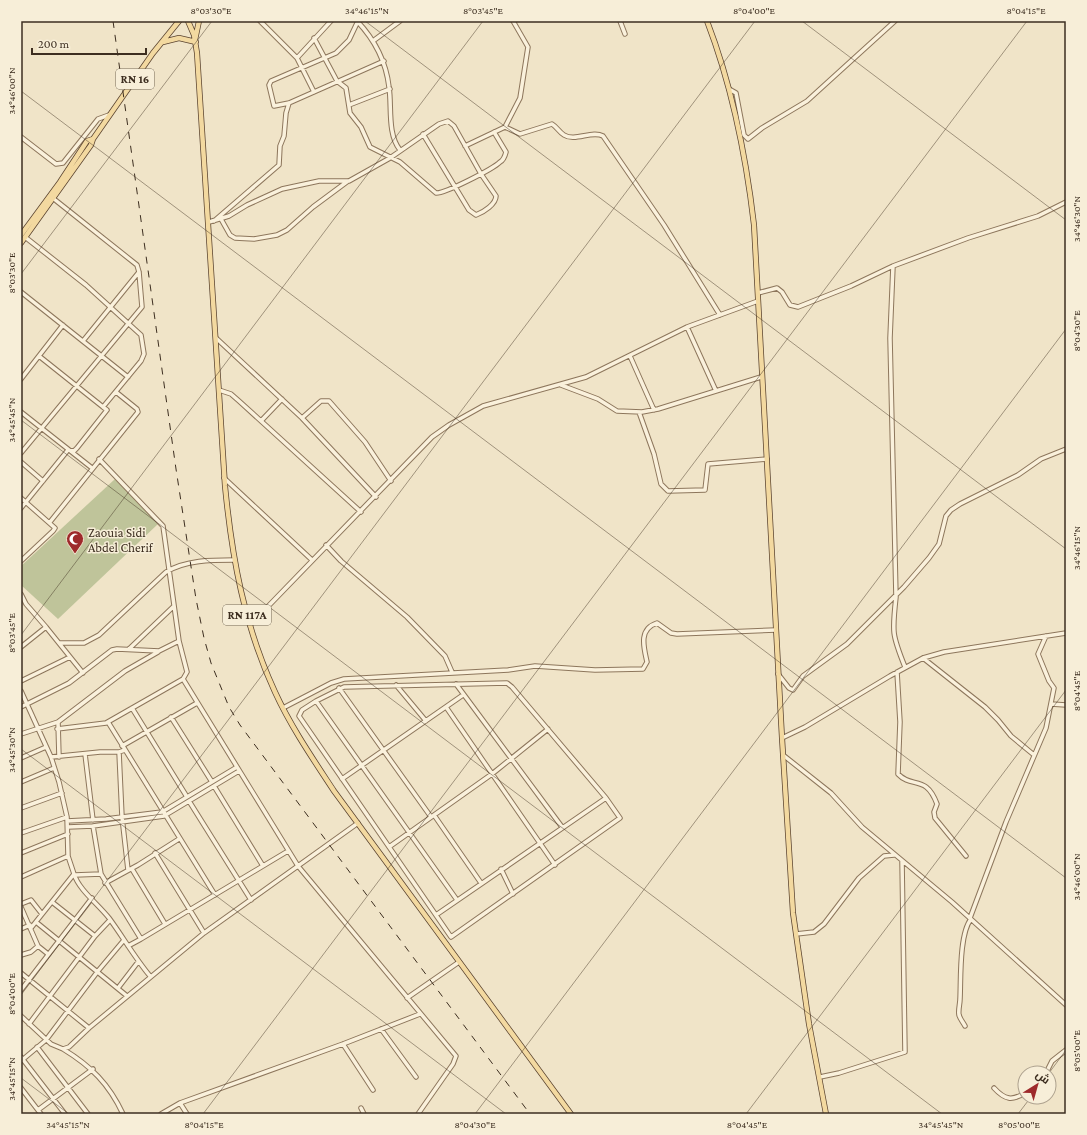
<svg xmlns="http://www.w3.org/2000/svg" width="1087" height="1135" viewBox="0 0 1087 1135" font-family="'Crimson Pro',Cairo,serif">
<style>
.cemetery{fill:#bfc49a}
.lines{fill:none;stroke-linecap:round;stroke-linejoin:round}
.minor-casing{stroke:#8d765c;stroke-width:5.5}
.major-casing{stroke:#5b4430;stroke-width:6}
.minor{stroke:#faf1dc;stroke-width:3.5}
.major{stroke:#f3d9a0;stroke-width:4.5}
.rail{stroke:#3d2e20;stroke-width:1;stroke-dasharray:7 7;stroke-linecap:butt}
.ticks{fill:none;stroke:#3d2e20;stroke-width:1;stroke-opacity:0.45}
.labels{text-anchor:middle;stroke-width:3;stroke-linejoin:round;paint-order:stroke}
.shield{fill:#f7eed8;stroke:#756857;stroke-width:1}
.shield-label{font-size:12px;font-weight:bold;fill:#3d2e20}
.poi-label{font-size:13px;fill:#3d2e20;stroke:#f7eed8;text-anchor:start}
.neatline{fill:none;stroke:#3d2e20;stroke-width:1.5}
.ticks-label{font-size:10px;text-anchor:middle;fill:#3d2e20}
</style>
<rect width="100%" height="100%" fill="#f0e4c8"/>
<!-- cemetery -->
<path class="cemetery" d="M115 479 159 523 58 619 21 585V566Z"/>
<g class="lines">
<!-- minor casing -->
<g class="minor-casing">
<path id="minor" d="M260 21 297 58 331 21
M357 21C375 40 386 61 389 87 392 106 387 134 400 150
M358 21 349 40 336 53 271 81 269 85 274 106 289 103 384 61
M620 21 625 34
M314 38 337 81 346 88 350 113 361 127 370 147 400 162 436 193C444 194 493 169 500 162 504 160 505 156 506 152L494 132
M373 41 400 21
M297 58 314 92
M729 89 736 93 744 135 748 139 762 128 807 101 895 21
M349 105 390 89
M505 127 520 134 552 124C557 127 559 132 564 135 575 142 592 130 603 136L664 225 720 315
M21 137 56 164 63 163 98 119 109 115
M465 146 505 127 520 98 528 47 513 21
M221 219 230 235 235 238 254 239 277 235 287 230 313 207 348 181
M214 221 279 165 280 146 284 136 286 113 289 103
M209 222 229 216 247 205 282 189 319 181H349L390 158 439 124 448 121 454 126 481 174 496 196C496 204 484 212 476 215L469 210 423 134
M893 266 890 338 896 597C892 632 892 635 905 667
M21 292 128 377
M758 293 777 288 782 292 790 305 798 307 851 286 893 266 968 238 1038 216 1066 202
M687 327 716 391
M216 338 302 418 376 497
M83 341 139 272
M39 356 103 407
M630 356 654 410
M21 379 63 325
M561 385 598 399 617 411 642 412 658 409 761 377
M219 390 231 394 239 401 361 512
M21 412 92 468
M639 412 654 454 661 484 668 491 705 490 708 464 767 459
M302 418 321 401H329L365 442 391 481
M261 421 282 399
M21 453 142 307 139 272 137 265 54 199
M21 462 43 481
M224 478 312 560
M21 498 55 528 53 531 21 561
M21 508 68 450 74 451 77 448 107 410 103 407 141 361 144 354 141 335 86 285 25 237
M50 522 138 412 137 409 116 392
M326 545 341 561 407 617 445 656 452 672
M21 594 26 604 46 627
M250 625 432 437 449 425 483 406 586 377 687 327 758 301
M60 643H84L99 635 166 572C186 560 211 560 234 560
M21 647 46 627 83 673
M129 649 174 606
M923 658 985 707 998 720 1011 736 1034 755
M897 672 900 722 898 774C912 789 926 774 937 804L934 812 935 818 966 856
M778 674 789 688 793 690 803 676 847 644 904 587 929 558 939 544 946 516 951 510 960 504 1018 475 1041 459 1066 449
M183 679 298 866 456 1056 453 1064 418 1114
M21 681 70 657
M507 683 512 687 606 798 620 818 451 937 299 716 302 710 316 701 344 687Z
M456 684 562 827
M396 685 426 721
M339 688 431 817
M21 691 51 757 59 782 67 817 68 856 74 874 31 928
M316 701 457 900
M1051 704 1066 705
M21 707 69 683 112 650 117 649 159 651 179 641
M446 707 555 865
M132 708 187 797
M283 708 331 683 344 679 508 670 535 666 595 670 643 669 647 662C644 648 638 629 657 623L671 633 677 634 776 630
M171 717 212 782
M58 722 59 757
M108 722 215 895
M57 729 106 723 183 679 187 672 179 641 163 526 99 459
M21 734 58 722 125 671 158 652
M782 738 805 727 890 676 923 658 944 652 1066 633
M122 746 197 703
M119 752 122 817 128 870
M85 754 93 820
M783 755 831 793 862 827 952 902 1066 1005
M51 757 100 752H119L125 750
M21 758 46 747
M342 779 463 695
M21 782 54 768
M214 786 263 866
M189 801 251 900
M21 808 62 793
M434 815 481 883
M67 821 106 819 162 812 237 767
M93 826 101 874 141 939 128 946
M68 827 93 826 164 816 239 771
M21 833 67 817
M389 847 492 774 548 729
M21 853 68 834
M155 853 204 933
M132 869 165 924
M501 869 513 894
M74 874C79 890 98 904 109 918 123 937 135 958 150 976
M75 875 101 874
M21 877 68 856
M105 883 138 865 179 839
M52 902 95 936
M21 904 31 900 42 914
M21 907 38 946 48 954
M436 915 606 798
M970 918 1006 822 1046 728 1054 688 1049 681 1038 654 1046 636
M36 922 127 996
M21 929 30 925
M796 934 814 932 824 924 859 878 884 856 894 855
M141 939 288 851
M21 955 31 952 38 946
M21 973 89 1028
M118 988 138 962
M21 990 92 898
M407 998 459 962
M21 1016 51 1044 63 1049 69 1047 89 1028 204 933 358 823
M29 1024 95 936 110 920
M965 1026C963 1022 960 1019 959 1015 958 1010 960 1004 960 999 961 980 959 934 971 919
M381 1029 416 1077
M343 1044 373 1090
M37 1047 88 1114
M63 1049C91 1066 109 1084 123 1114
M21 1057 65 1114
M21 1061 46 1040 98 971 124 940
M1046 1073 1052 1061 1066 1050
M820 1077 839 1073 905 1052 902 861
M21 1088 41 1114
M994 1088C1005 1100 1012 1101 1025 1093
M180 1103 187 1114
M361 1108 364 1114
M38 1110 93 1069
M161 1114 180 1103 343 1044 420 1014"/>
</g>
<!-- major casing -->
<g class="major-casing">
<path id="major" d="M188 21 194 35 197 53 225 486C232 558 244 625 275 692 291 727 313 759 334 791L571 1114
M707 21C732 86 746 156 754 225L782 738 793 913 809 1024 826 1114
M195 40 199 21
M163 42 179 38 196 42
M21 235 60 182 87 141 93 139
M21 243 91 145 93 139 153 53 179 21"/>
</g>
<!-- minor -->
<use href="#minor" class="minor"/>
<!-- major -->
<use href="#major" class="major"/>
<!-- rail -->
<path class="rail" d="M113 21 176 469 196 599 204 638 211 663 229 707 240 725 530 1114"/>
</g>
<!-- ticks -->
<path class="ticks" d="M365 21 1066 549M802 21 1066 220M21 91 1066 878M21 274 212 21M21 420 942 1114M21 635 483 21M21 749 506 1114M21 995 755 21M1049 1073 1066 1050M21 1078 69 1114M203 1114 1027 21M475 1114 1066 329M746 1114 1066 690M1018 1114 1031 1097"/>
<!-- icons -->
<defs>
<g id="mosque-pin" transform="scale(0.9)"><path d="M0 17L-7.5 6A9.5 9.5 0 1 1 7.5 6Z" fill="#9e2a2b" stroke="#f7eed8"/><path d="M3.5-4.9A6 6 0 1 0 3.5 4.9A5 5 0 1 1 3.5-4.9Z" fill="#fff"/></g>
</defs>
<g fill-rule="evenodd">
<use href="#mosque-pin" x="75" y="539"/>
</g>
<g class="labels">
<!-- shield labels -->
<g class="shield">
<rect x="116" y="69" width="38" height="20" rx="3"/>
<rect x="223" y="605" width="48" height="20" rx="3"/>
</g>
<g class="shield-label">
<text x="135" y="83">RN 16</text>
<text x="247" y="619">RN 117A</text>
</g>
<!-- poi labels -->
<g class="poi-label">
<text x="88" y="537">Zaouia Sidi<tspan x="88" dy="15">Abdel Cherif</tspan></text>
</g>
</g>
<!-- border -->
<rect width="1087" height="1135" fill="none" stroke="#f7eed8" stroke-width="44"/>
<!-- north arrow -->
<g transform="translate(1037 1085) rotate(37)"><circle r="19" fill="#f7eed8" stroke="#ada18e"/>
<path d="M0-3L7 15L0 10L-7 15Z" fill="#9e2a2b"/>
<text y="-6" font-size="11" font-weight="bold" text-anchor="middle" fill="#3d2e20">ش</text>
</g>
<!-- scale -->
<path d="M32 48v6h114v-6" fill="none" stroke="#3d2e20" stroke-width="2"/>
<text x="38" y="48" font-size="12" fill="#3d2e20" stroke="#f7eed8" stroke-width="3" paint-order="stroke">200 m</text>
<rect x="22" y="22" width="1043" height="1091" class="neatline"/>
<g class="ticks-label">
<text x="211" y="14">8°03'30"E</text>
<text x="367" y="14">34°46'15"N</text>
<text x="483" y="14">8°03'45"E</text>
<text x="754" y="14">8°04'00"E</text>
<text x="1026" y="14">8°04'15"E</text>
<text transform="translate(11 91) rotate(-90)" y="4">34°46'00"N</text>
<text transform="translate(1076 219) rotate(-90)" y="4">34°46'30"N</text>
<text transform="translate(11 273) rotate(-90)" y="4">8°03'30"E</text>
<text transform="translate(1076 331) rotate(-90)" y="4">8°04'30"E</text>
<text transform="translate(11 420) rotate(-90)" y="4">34°45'45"N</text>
<text transform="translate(1076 548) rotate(-90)" y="4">34°46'15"N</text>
<text transform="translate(11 633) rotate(-90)" y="4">8°03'45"E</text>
<text transform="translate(1076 691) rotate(-90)" y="4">8°04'45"E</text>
<text transform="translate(11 750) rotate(-90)" y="4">34°45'30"N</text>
<text transform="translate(1076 877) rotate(-90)" y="4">34°46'00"N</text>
<text transform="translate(11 994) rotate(-90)" y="4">8°04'00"E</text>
<text transform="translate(1076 1051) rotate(-90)" y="4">8°05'00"E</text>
<text transform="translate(11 1079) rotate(-90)" y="4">34°45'15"N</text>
<text x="68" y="1128">34°45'15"N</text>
<text x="204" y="1128">8°04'15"E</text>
<text x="475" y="1128">8°04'30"E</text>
<text x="747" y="1128">8°04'45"E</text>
<text x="941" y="1128">34°45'45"N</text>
<text x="1019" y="1128">8°05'00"E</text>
</g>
</svg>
